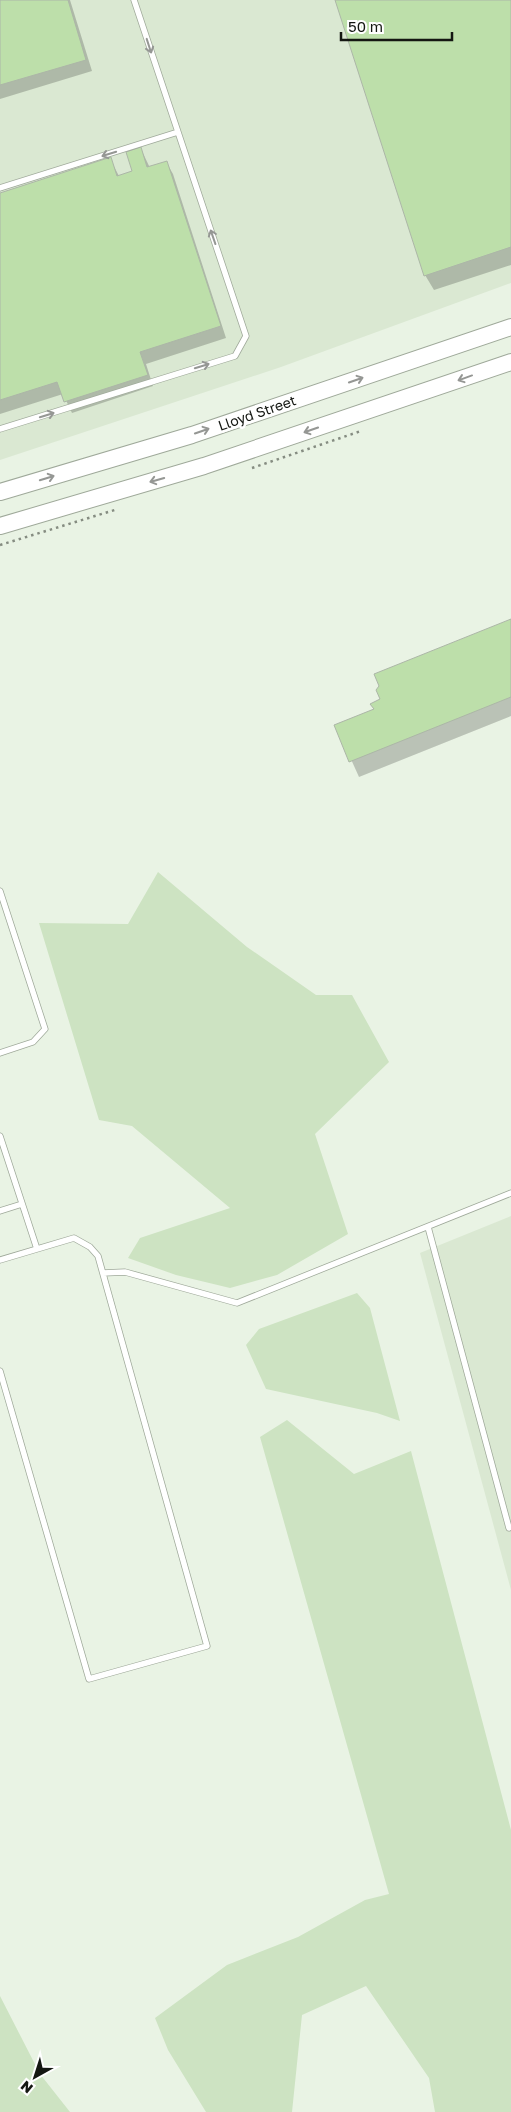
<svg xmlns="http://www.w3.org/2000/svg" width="511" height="2112" viewBox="0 0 511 2112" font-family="'Golos Text',sans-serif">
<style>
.built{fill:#dae8d2}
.green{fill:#cde3c2}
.shadow{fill:#0003}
.building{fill:#bddfaa;stroke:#acb6a7}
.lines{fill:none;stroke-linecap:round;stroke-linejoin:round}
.lane-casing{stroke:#9fa99a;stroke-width:7}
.secondary-casing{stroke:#9fa99a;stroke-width:18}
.path{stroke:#858c81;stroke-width:2.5;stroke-dasharray:2.5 4;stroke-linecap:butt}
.lane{stroke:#fff;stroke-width:5.5}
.secondary{stroke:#fff;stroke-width:16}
.oneway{stroke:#959794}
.labels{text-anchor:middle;stroke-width:5;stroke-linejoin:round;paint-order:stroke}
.street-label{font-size:14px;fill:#141712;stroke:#fff}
</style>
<rect width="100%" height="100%" fill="#e9f3e4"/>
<!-- built -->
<path class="built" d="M0 0H511V283L281 367 0 460Z
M511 1216V1590L420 1253Z"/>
<!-- green -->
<path class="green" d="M158 872 247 947 316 995H352L389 1062 315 1134 348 1234 277 1275 230 1288 176 1275 128 1258 140 1238 230 1208 132 1126 99 1120 39 923 128 924Z
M357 1293 370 1308 400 1421 377 1413 266 1389 246 1345 259 1329Z
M287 1420 354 1474 411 1451 511 1830V2112H435L429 2078 366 1986 302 2015 292 2112H206L168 2050 155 2018 227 1965 298 1937 365 1900 389 1894 260 1437Z
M0 1996 40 2074 70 2112H0Z"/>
<!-- shadow -->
<path class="shadow" d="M0 0H70L92 71 0 99Z
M336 0H511V265L434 290 425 275Z
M141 149 150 168 166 162 173 174 226 338 146 364 153 386 72 413 63 394 0 414V194L110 159 119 176 134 172Z
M511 621V716L359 777 336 726 375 710Z"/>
<!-- building -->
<path class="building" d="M0 0H68L86 60 0 85Z
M335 0H511V247L424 276Z
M141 147 147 167 167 161 221 326 140 352 148 375 64 402 57 382 0 400V193L111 157 117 176 132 171 126 152Z
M511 619V697L349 762 334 725 374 709 370 704 380 699 376 690 379 686 374 674Z"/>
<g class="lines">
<!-- lane casing -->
<g class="lane-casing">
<path id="lane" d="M0 188 178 132 134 0
M0 429 235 356 246 336 178 132
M0 891 45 1029 33 1042 0 1053
M0 1136 37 1249
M0 1211 22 1204
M428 1227 509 1528
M0 1260 74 1238 90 1247 98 1256 207 1646 89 1679 0 1371
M103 1273 125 1272 237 1303 511 1193"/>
</g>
<!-- secondary casing -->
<g class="secondary-casing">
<path id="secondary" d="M0 492 192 435 511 327
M0 526 204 466 511 362"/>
</g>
<!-- path -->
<path class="path" d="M252 468 361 431
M0 545 118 509"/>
<!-- lane -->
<use href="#lane" class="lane"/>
<!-- secondary -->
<use href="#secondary" class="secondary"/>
</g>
<!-- one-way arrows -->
<defs><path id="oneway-shaft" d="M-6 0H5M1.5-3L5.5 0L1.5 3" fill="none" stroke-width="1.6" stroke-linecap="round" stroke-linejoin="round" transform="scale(1.25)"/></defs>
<g class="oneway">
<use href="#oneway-shaft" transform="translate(149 46) rotate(72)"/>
<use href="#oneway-shaft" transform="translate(109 154) rotate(163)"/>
<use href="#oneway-shaft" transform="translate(213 237) rotate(-109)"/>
<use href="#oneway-shaft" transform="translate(202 366) rotate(-17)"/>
<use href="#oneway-shaft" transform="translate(465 378) rotate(160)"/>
<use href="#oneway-shaft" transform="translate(356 380) rotate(-19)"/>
<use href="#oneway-shaft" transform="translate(47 415) rotate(-17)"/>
<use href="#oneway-shaft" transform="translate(311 430) rotate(161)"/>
<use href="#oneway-shaft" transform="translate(202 431) rotate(-19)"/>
<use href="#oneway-shaft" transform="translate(47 478) rotate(-17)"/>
<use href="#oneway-shaft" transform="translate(157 480) rotate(164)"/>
</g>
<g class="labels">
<!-- street labels -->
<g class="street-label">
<text transform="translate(257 413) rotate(-19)" y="5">Lloyd Street</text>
</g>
</g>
<!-- north arrow -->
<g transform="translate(35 2077) rotate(219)" stroke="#ffffff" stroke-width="4" paint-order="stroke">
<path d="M0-4L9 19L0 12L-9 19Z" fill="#141712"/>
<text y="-8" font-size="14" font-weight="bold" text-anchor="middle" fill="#141712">N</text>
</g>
<!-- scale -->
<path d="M341 32v8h111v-8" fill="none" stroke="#141712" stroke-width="2.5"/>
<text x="348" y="32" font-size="15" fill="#141712" stroke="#ffffff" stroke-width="4" paint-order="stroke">50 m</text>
</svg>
